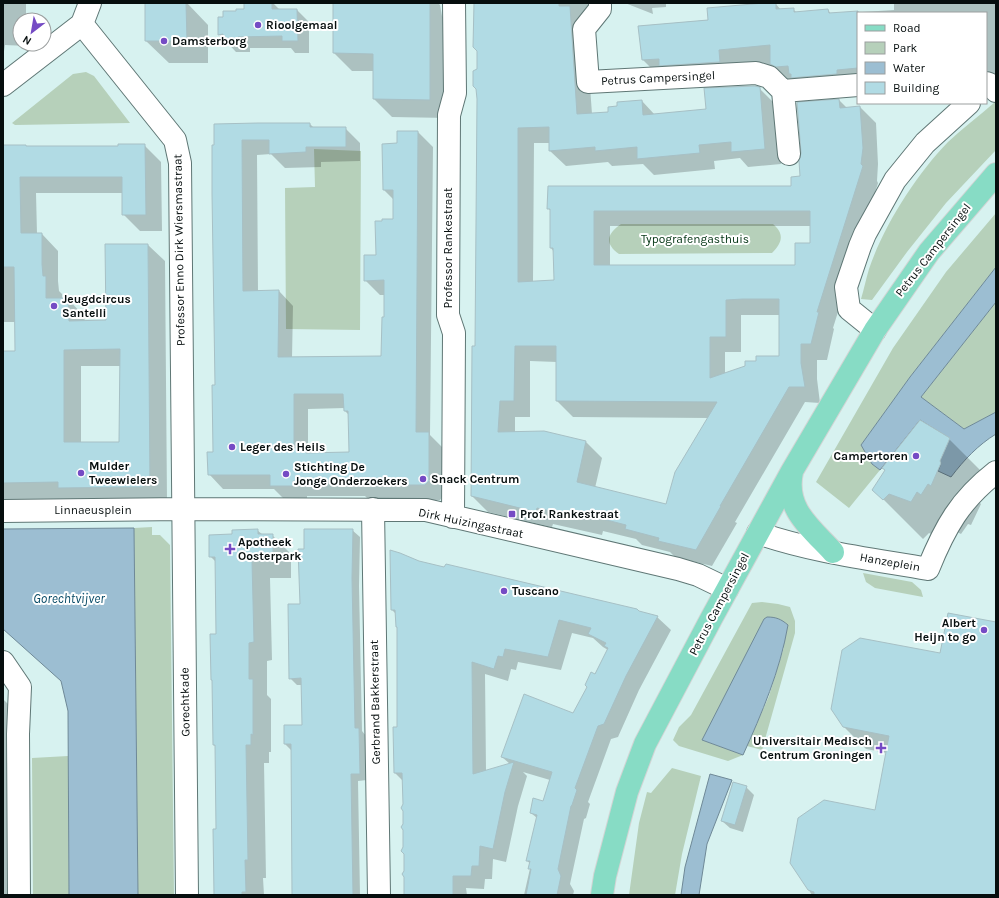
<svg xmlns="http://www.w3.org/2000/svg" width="999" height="898" viewBox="0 0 999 898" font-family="Karla,sans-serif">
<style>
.green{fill:#b6d0ba}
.water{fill:#9cbed2;stroke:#6f8997}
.shadow{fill:#0003;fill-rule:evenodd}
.building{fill:#b1dbe4;stroke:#a7c0c5;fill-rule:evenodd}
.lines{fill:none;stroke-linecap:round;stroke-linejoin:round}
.minor-casing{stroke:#5f7775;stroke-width:24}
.major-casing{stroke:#d2d4d4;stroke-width:24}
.minor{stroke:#fff;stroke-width:22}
.major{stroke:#87dcc5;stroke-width:22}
.poi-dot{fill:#754bc4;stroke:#fff;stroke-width:1.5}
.labels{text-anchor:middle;stroke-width:4;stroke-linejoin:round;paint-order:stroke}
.poi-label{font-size:12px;font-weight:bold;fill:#060e0e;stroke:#fff;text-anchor:start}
.street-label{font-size:12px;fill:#060e0e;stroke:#fff}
.park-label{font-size:12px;fill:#023413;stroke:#fff}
.water-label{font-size:13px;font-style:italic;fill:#054965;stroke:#fff}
</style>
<rect width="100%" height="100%" fill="#d7f2f0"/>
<!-- green -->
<path class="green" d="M86 72 94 76 130 123 15 125 12 123 73 74Z
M995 102 996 103V150L946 203 907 252 872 300 861 299C864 289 866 279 869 269 884 225 916 175 948 142 963 128 979 116 995 102Z
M314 149 361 151 360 330 286 329 285 188 315 187Z
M996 213V267L910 377 861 445 872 464 880 470 849 508 816 482 893 348 946 272Z
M621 224H773C785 234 782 243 772 253L619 254C604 243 607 234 621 224Z
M996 302V412L964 429 921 397Z
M152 527V535H160L170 545 174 895H138L134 528Z
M863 573 912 582 921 590 923 597 875 588 866 582Z
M762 602 778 604 790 607 795 621V633L762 750 747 746 769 696 784 647 702 740 743 755 728 761 679 746 673 740 679 727 691 715 752 603Z
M68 756 69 895H33L32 758Z
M672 768 701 776 682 854 675 895H629L639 823 647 792 651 793Z"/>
<!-- water -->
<path class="water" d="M996 267V302L921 397 964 429 996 412V434C978 445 964 460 951 477L938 471 941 463 940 461 949 438 920 420 880 470 872 464 861 445 910 377Z
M134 528 138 895H69L68 711 61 681 3 629V529Z
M767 617C776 617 781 619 788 625 780 671 762 713 743 755L702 740 764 619Z
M710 774 732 780 707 844 699 895H681L685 867Z"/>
<!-- shadow -->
<path class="shadow" d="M3 3H26V20H20V44H27V46L5 45 3 58Z
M146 3H187L208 25V63H169L146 41Z
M245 3H273L280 10H297L309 22V53H295L291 48H250V52H236L219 34 224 18 236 12 245 10Z
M334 3H438L440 5 442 16 448 22V118L392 117 374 99V71H352L334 53Z
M480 3H607L585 17 592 114 610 112 642 101 655 115 707 110 759 88 775 104 781 164 748 167 740 158 714 161 715 169 654 175 643 164 612 166 608 162 566 166 550 151V143H534L533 282 555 281 554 252 551 248V211L548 208 792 187 801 177 839 100 847 108 860 107 876 123 878 164 877 181 878 183 833 328 834 329 827 360H817V379L820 403 805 402 735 522 737 523 712 566 675 557 670 552 642 545 636 539 603 531 602 535 553 524 552 527 488 512 472 496 476 347 478 69ZM610 226H811V244L796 266H610ZM741 315H780V357L757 362 725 374V352H741ZM530 361 557 362V401L573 417 708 418 666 505 595 488 602 458 586 442 544 432H515V417H530Z
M625 3H666V7L652 8 653 14Z
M775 3 781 10 793 9 797 13 828 10 831 14 894 10V3H996V76L986 77V13H858V90L792 85 774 67 663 80 643 60 640 26 709 20Z
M310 124 314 128H345L360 143V161L321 162V167L285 168 271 154 257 155 258 291H279L293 306 292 358H382L385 295H380L365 280 394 220V200L384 190 398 144V132H418L433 147 430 435 443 448V496L440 500H369L365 496H307V501H286L274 489H223L209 474 214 453 216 386 213 146ZM345 408V411L350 416V453L310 454 308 452V409Z
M144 145 161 162 162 231H140L123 214V193H36L37 234H42L58 251V281L59 291 62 294V299H68L84 316 85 322 107 321 148 245 165 261 167 501 75 504 70 499H3V352H16V322H3V146L27 147H119ZM81 366H120V443H81Z
M949 439 989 479 979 502 981 504 971 525 968 524 961 534 957 532 951 542 929 533 923 539 874 490Z
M257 530 263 535H272L291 554V578H270L272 660 267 661V695L271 699V752H269V763H264L266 878H263L264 895H215L217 830 216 747 214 745 213 681 217 635 216 562 210 556 233 535Z
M352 530 360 537 359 586 362 731 366 736 367 780 358 781 360 895H293L292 751 285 744 303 726V685H297L290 678 300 605 305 550Z
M419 562 657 617 671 630 639 690 618 737 611 739 588 802 590 804 586 818 584 819 570 884 574 891 573 895H524L531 864 527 861 537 818 531 813 544 802 550 780 523 772 527 776 518 806 506 862 493 859 492 879H485L484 889 466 888 467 895H405L403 781 395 773 398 728V628L397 627 396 614 392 610ZM572 633 593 638 603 647 608 650 573 714 502 757 510 764 486 771 485 674 508 681 511 669 516 670 518 662 561 670Z
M996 623V895H812L791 863 876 811 887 753 866 749 844 727 941 654Z
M3 699 8 704V784L17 895H3Z
M746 787 754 795 743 832 730 828 722 821Z"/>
<!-- building -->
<path class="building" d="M145 3H186L187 41H145Z
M244 3H272V9H297L298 41H282V36L238 37V40H223V34L218 35V17H223V11H236V9H244Z
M333 3H430V100L373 99V54L333 53Z
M474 3H559V6H570L577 114 608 112V107L617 106V102L642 100 643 115 706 109 704 88 754 86 760 87 765 149 731 152V142L699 145 700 153 637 159V147L595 151V147L549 151V127L518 128V282L554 280 553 248H550V209H547L548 186H791V177L800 176 799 161 801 153 797 102 839 99 840 108 860 106 863 148 861 164 863 166 817 312H819L811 344H801V363L805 387H789L720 506H721L696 550 658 541 659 538 625 529 626 525 587 515 586 519 537 508 536 512 471 496 472 346H475L477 99 476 89 473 86V71L477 69V51L473 47ZM594 211H810V243H795V265H594ZM743 299H779V356H756V361H745V366L710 378V337H726V300ZM515 346H556V401L717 402 675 472 666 504 577 482 586 441 544 431 498 432 500 401H514Z
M764 3H776V9L794 8V12L828 9 829 13 858 11V68L837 70V74L791 78V74H789L788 66 776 67 770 64V45L719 50 720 62 659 66V59L642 60 638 26 708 20 707 8Z
M258 123H310V127H346V147H306V152L269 154V140H242L243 291 279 290 278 357 381 356 382 317H384V280L364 281V255H376L375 221H382V219H393V190H383L382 144 397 143V131H418L416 432H429V481L425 485H353V481H293V486H270V475H208L207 452H213L212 385H215L212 194V145H214V124ZM294 394H343L344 411H348L349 452 306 453V448H294Z
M118 144H145L146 215H122V177H20L21 233H42V264L43 276H46V298H68L69 321 106 320 105 244H148L150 485 143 484V487L58 488V482L3 483V351H15L14 267H3V145H26V146H118ZM120 349 119 442H64V350Z
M920 420 950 438 940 461 941 463 931 486 928 484 921 495 917 492 911 502 889 494 883 500 872 490 885 470 882 468Z
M258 529V534H273V560L252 561 254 642 249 643V679H253V735L251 734V745H246L248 860H245L246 892H242V895H214L213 829H216L215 745H213L212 680H211L210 634H216L215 557H209V535L232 534V530Z
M304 529H353L352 578 355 728H359L360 774H351L353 895H292L291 744H284V725H302L301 678 289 679 288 604H300L298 549H304Z
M390 550 400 553 419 561 444 567 446 564 637 609 639 611 658 616 626 676 604 724 598 726 575 788 577 790 572 805 571 806 558 869 561 876 557 895H526L531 869H528L530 861H526L537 815 530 813 533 798 543 801 552 772 501 757 524 694 573 713 587 687 585 685 591 672 595 674 608 648 604 646 606 643 588 634 591 628 559 620 548 657 505 649 503 657 498 656 494 669 472 662 473 774 514 762 505 792 493 849 480 846 479 866H472L471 876H453V895H404V877L402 874 404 871V854L401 851 403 847V830L401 827 403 824V811L401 808 403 804 402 773H394L393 727H397V627H396L395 610H391Z
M948 613 996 622V895H814V892L808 890 790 863 798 818 824 800 875 810 889 736 843 727 831 709 842 650 860 638 940 653Z
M733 782 747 786 735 825 721 821Z"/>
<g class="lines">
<!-- minor casing -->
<g class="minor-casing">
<path id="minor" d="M600 3V9L584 29 588 82 756 73 769 77 783 91 858 85
M82 24 175 140 180 163 187 895
M986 83 989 84 996 91
M3 85 82 24 90 3
M783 91 789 154
M875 330 849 309 846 287 860 246 865 234 895 180 925 143 969 103
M373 509 379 895
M3 511 183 509 426 510 678 569 698 575 727 589
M453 517 454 333 448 315 449 115 455 93 454 3
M758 533C813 552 871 559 928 569 945 527 960 500 996 472
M3 662 20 687 18 734 19 895"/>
</g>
<!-- major casing -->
<g class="major-casing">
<path id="major" d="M792 472C784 509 811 528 833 552
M602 895 605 876 627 792 645 744 711 619 792 471 875 330 929 252 996 174"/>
</g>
<!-- minor -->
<use href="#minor" class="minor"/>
<!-- major -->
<use href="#major" class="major"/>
</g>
<!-- markers -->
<g class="poi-dot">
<circle cx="258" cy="25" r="4"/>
<circle cx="164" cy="41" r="4"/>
<circle cx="54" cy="306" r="4"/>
<circle cx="232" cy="447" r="4"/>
<circle cx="916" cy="456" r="4"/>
<circle cx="81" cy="473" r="4"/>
<circle cx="286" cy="474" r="4"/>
<circle cx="423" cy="479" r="4"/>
<rect x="508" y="510" width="8" height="8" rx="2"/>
<path d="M228 543h4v4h4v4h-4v4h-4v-4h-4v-4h4z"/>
<circle cx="504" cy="591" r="4"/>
<circle cx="984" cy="630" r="4"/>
<path d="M879 742h4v4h4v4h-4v4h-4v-4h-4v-4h4z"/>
</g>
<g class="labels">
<!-- poi labels -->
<g class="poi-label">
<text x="266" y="29">Rioolgemaal</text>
<text x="172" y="45">Damsterborg</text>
<text x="62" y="303">Jeugdcircus<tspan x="62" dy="14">Santelli</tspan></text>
<text x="240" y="451">Leger des Heils</text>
<text x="908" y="460" text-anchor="end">Campertoren</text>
<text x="89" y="470">Mulder<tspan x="89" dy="14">Tweewielers</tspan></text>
<text x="294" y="471">Stichting De<tspan x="294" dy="14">Jonge Onderzoekers</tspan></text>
<text x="431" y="483">Snack Centrum</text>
<text x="520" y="518">Prof. Rankestraat</text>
<text x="238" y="546">Apotheek<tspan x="238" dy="14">Oosterpark</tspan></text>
<text x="512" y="595">Tuscano</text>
<text x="976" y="627" text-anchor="end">Albert<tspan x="976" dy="14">Heijn to go</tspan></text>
<text x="872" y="745" text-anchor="end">Universitair Medisch<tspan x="872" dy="14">Centrum Groningen</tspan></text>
</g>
<!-- street labels -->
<g class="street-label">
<text transform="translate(658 78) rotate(-3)" y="4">Petrus Campersingel</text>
<text transform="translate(448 248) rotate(-90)" y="4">Professor Rankestraat</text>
<text transform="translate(179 250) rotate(-91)" y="4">Professor Enno Dirk Wiersmastraat</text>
<text transform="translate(933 250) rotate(-52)" y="4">Petrus Campersingel</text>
<text x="93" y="514">Linnaeusplein</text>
<text transform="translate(471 523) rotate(12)" y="4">Dirk Huizingastraat</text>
<text transform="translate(890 562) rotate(10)" y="4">Hanzeplein</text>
<text transform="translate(719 604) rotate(-62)" y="4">Petrus Campersingel</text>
<text transform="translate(185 702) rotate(-91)" y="4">Gorechtkade</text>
<text transform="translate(375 702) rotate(-91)" y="4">Gerbrand Bakkerstraat</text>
</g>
<!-- park labels -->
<g class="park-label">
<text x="695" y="243">Typografengasthuis</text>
</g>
<!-- water labels -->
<g class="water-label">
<text x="69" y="603">Gorechtvijver</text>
</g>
</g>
<!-- border -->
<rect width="999" height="898" fill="none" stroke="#060e0e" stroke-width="8"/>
<!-- legend -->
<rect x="857" y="12" width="130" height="92" fill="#ffffff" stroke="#9b9f9f"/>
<rect x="865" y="25" width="20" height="6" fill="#87dcc5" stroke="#9b9f9f"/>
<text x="893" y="32" font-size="12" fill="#060e0e">Road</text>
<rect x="865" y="42" width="20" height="12" fill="#b6d0ba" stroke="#9b9f9f"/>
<text x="893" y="52" font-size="12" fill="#060e0e">Park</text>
<rect x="865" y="62" width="20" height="12" fill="#9cbed2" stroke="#9b9f9f"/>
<text x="893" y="72" font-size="12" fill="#060e0e">Water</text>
<rect x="865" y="82" width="20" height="12" fill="#b1dbe4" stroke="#9b9f9f"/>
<text x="893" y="92" font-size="12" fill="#060e0e">Building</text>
<!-- north arrow -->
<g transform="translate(32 32) rotate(211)"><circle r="19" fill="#ffffff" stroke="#9b9f9f"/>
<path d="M0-3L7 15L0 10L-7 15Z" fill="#754bc4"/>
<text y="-6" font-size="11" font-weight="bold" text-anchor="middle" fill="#060e0e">N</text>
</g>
</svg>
